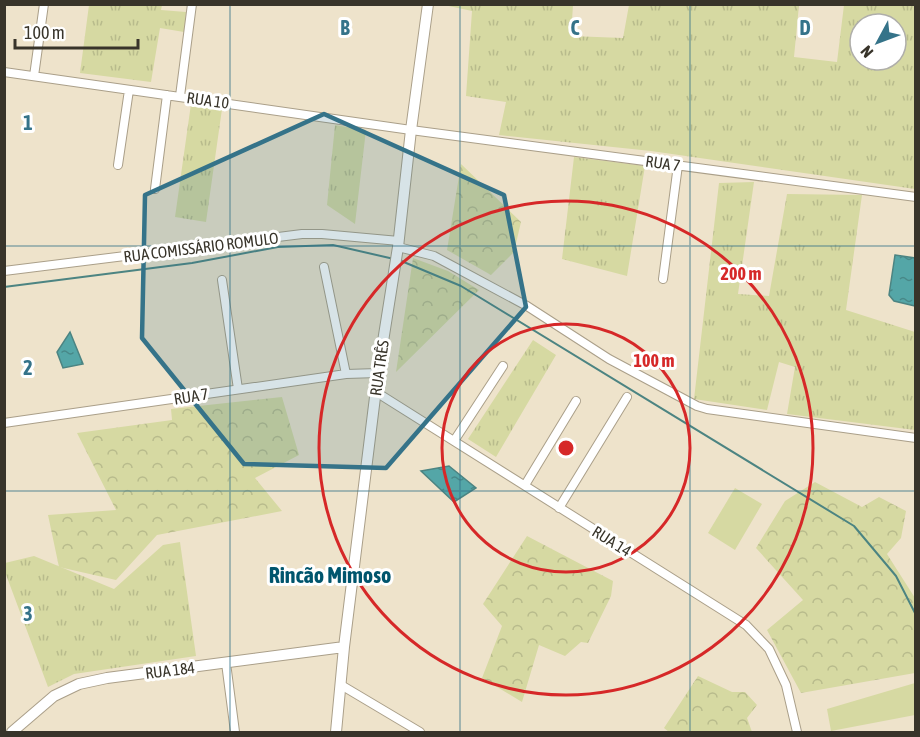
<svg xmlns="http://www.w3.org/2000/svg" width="920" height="737" viewBox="0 0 920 737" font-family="'Asap Condensed',sans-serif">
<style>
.grass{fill:url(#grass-tufts);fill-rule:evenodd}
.forest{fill:url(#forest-crowns)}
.garden{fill:#d6d9a2}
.water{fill:url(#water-ripples);stroke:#4c8482;stroke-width:1.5}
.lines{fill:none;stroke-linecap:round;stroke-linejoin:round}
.stream{stroke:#4c8482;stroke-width:2}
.minor-casing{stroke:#aa9f89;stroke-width:10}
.major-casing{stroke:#aa9f89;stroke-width:12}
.minor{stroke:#fff;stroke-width:8}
.major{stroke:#fff;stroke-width:10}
.marked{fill:#357389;fill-opacity:0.2;stroke:#357389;stroke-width:4.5;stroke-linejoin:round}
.grid{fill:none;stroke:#357389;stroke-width:1.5;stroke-opacity:0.55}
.ring{fill:none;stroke:#d62828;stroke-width:3}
.labels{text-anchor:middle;stroke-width:6;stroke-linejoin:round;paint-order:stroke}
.street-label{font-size:16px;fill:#38342a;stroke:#fff}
.district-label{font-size:22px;font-weight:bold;fill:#00556d;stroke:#fff}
.grid-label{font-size:20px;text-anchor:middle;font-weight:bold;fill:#357389;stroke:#fff;stroke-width:6;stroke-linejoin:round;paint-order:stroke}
.centre{fill:#d62828;stroke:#fff;stroke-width:3}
.ring-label{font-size:18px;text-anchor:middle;font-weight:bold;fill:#d62828;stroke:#fff;stroke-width:6;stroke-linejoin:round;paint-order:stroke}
</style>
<defs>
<pattern id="grass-tufts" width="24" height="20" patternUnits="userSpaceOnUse" patternTransform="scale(1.5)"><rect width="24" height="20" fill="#d6d9a2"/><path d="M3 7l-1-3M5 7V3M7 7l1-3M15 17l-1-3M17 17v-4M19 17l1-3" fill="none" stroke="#b8bb8c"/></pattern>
<pattern id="forest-crowns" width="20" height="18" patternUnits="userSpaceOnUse" patternTransform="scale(1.5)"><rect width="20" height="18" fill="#d6d9a2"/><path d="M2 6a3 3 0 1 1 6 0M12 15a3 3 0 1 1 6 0" fill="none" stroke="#b8bb8c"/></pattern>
<pattern id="water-ripples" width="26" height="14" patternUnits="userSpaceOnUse" patternTransform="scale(1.5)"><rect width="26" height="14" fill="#54a6a7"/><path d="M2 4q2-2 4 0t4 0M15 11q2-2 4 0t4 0" fill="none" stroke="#478888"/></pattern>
</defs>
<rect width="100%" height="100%" fill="#eee3cb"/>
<!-- grass -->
<path class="grass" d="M89 5H162L161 10 186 12 184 32 160 28 151 82 80 73Z
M444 5H573L571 36 623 38 629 5H799L794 57 837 62 844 5H915V189L651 151 499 135 506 102 466 96 472 11ZM860 24H896V60H860Z
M191 104 222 109 206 222 175 217Z
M335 125 366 130 355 224 327 205Z
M574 157 645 166 627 276 562 259Z
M754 182 738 294 769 296 787 194 862 195 846 310 915 332V430L787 414 795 367 779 362 767 410 694 399 719 183Z
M533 340 556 355 496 457 468 439Z
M180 542 196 656 74 674 48 687 5 572V563L34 556 114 589 163 545Z"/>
<!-- forest -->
<path class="forest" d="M461 164 521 222 514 252 491 275 447 250Z
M413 258 448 271 479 290 396 372Z
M282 397 299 455 255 478 282 511 157 535 116 580 59 567 48 515 116 510 77 433 172 420 171 409Z
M815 482 862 507 879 497 906 511 901 538 887 554 915 598V673L801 693 767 630 803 600 756 548 785 501Z
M527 536 613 581 611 596 588 643 581 642 565 656 539 645 522 702 482 678 502 626 483 604Z
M698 676 732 692H745L757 705 747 718 752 732H669L664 728Z"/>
<!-- garden -->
<path class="garden" d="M735 488 762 504 735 550 708 533Z
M915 683V715L831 731 827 709Z"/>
<!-- water -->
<path class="water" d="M895 255 915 258V306L894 301 889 295Z
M70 332 83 364 63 368 57 352Z
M449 466 476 488 454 502 421 471Z"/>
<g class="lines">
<!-- stream -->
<path class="stream" d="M399 260 461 286 854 526 896 576 916 615
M4 287 192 263 278 247 333 245 394 259"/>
<!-- minor casing -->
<g class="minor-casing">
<path id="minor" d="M4 72 411 130 916 197
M34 76 44 4
M180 96 192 4
M118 165 129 90
M155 189 167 95
M398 247 434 256 447 263 527 306 609 359 697 406 707 409 916 438
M324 267 346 374
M4 271 302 234H322L399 241
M663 279 678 165
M222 280 238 389
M376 392 746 625 769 649 786 685 797 732
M4 423 346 374 378 373
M454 441 503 366
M525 485 576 401
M559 508 627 397
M226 663 235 732
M341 685 420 732"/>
</g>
<!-- major casing -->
<g class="major-casing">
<path id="major" d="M12 732 54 696 79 684 107 678 344 647
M336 732 344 647 378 373 398 247 411 130 428 4"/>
</g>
<!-- minor -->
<use href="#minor" class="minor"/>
<!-- major -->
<use href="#major" class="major"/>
</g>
<!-- marked area -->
<path class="marked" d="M324 114 504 195 526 307 386 468 244 464 142 338 145 195Z"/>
<!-- grid -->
<path class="grid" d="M230 4V732M460 4V732M690 4V732M4 246H916M4 491H916"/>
<!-- distance rings -->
<g class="ring">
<circle cx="566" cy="448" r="124"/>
<circle cx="566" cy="448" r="247"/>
</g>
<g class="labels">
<!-- street labels -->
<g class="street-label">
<text transform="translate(208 100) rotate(8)" y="6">RUA 10</text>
<text transform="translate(663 163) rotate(8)" y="6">RUA 7</text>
<text transform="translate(201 247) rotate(-7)" y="6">RUA COMISSÁRIO ROMULO</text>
<text transform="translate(379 368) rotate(-82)" y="6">RUA TRÊS</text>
<text transform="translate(191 396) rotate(-9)" y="6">RUA 7</text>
<text transform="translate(612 541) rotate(32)" y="6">RUA 14</text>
<text transform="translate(170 670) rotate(-7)" y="6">RUA 184</text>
</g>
<!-- district labels -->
<g class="district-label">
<text x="330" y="583">Rincão Mimoso</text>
</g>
</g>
<g class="grid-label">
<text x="345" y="35">B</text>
<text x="575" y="35">C</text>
<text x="805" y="35">D</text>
<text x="28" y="130">1</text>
<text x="28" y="375">2</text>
<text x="28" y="621">3</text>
</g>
<circle cx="566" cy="448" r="9" class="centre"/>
<g class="ring-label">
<text x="741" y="280">200 m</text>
<text x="654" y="367">100 m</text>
</g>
<!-- border -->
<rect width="920" height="737" fill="none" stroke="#38342a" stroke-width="12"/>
<!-- north arrow -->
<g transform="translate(878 42) rotate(229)"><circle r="28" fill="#ffffff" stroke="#afaeaa" stroke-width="1.5"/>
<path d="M0-4.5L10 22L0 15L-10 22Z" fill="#357389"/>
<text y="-9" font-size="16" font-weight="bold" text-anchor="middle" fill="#38342a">N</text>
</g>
<!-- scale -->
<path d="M15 39v9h123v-9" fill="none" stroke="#38342a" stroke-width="3"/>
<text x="24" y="39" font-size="18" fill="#38342a" stroke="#ffffff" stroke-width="4.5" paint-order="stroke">100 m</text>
</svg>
